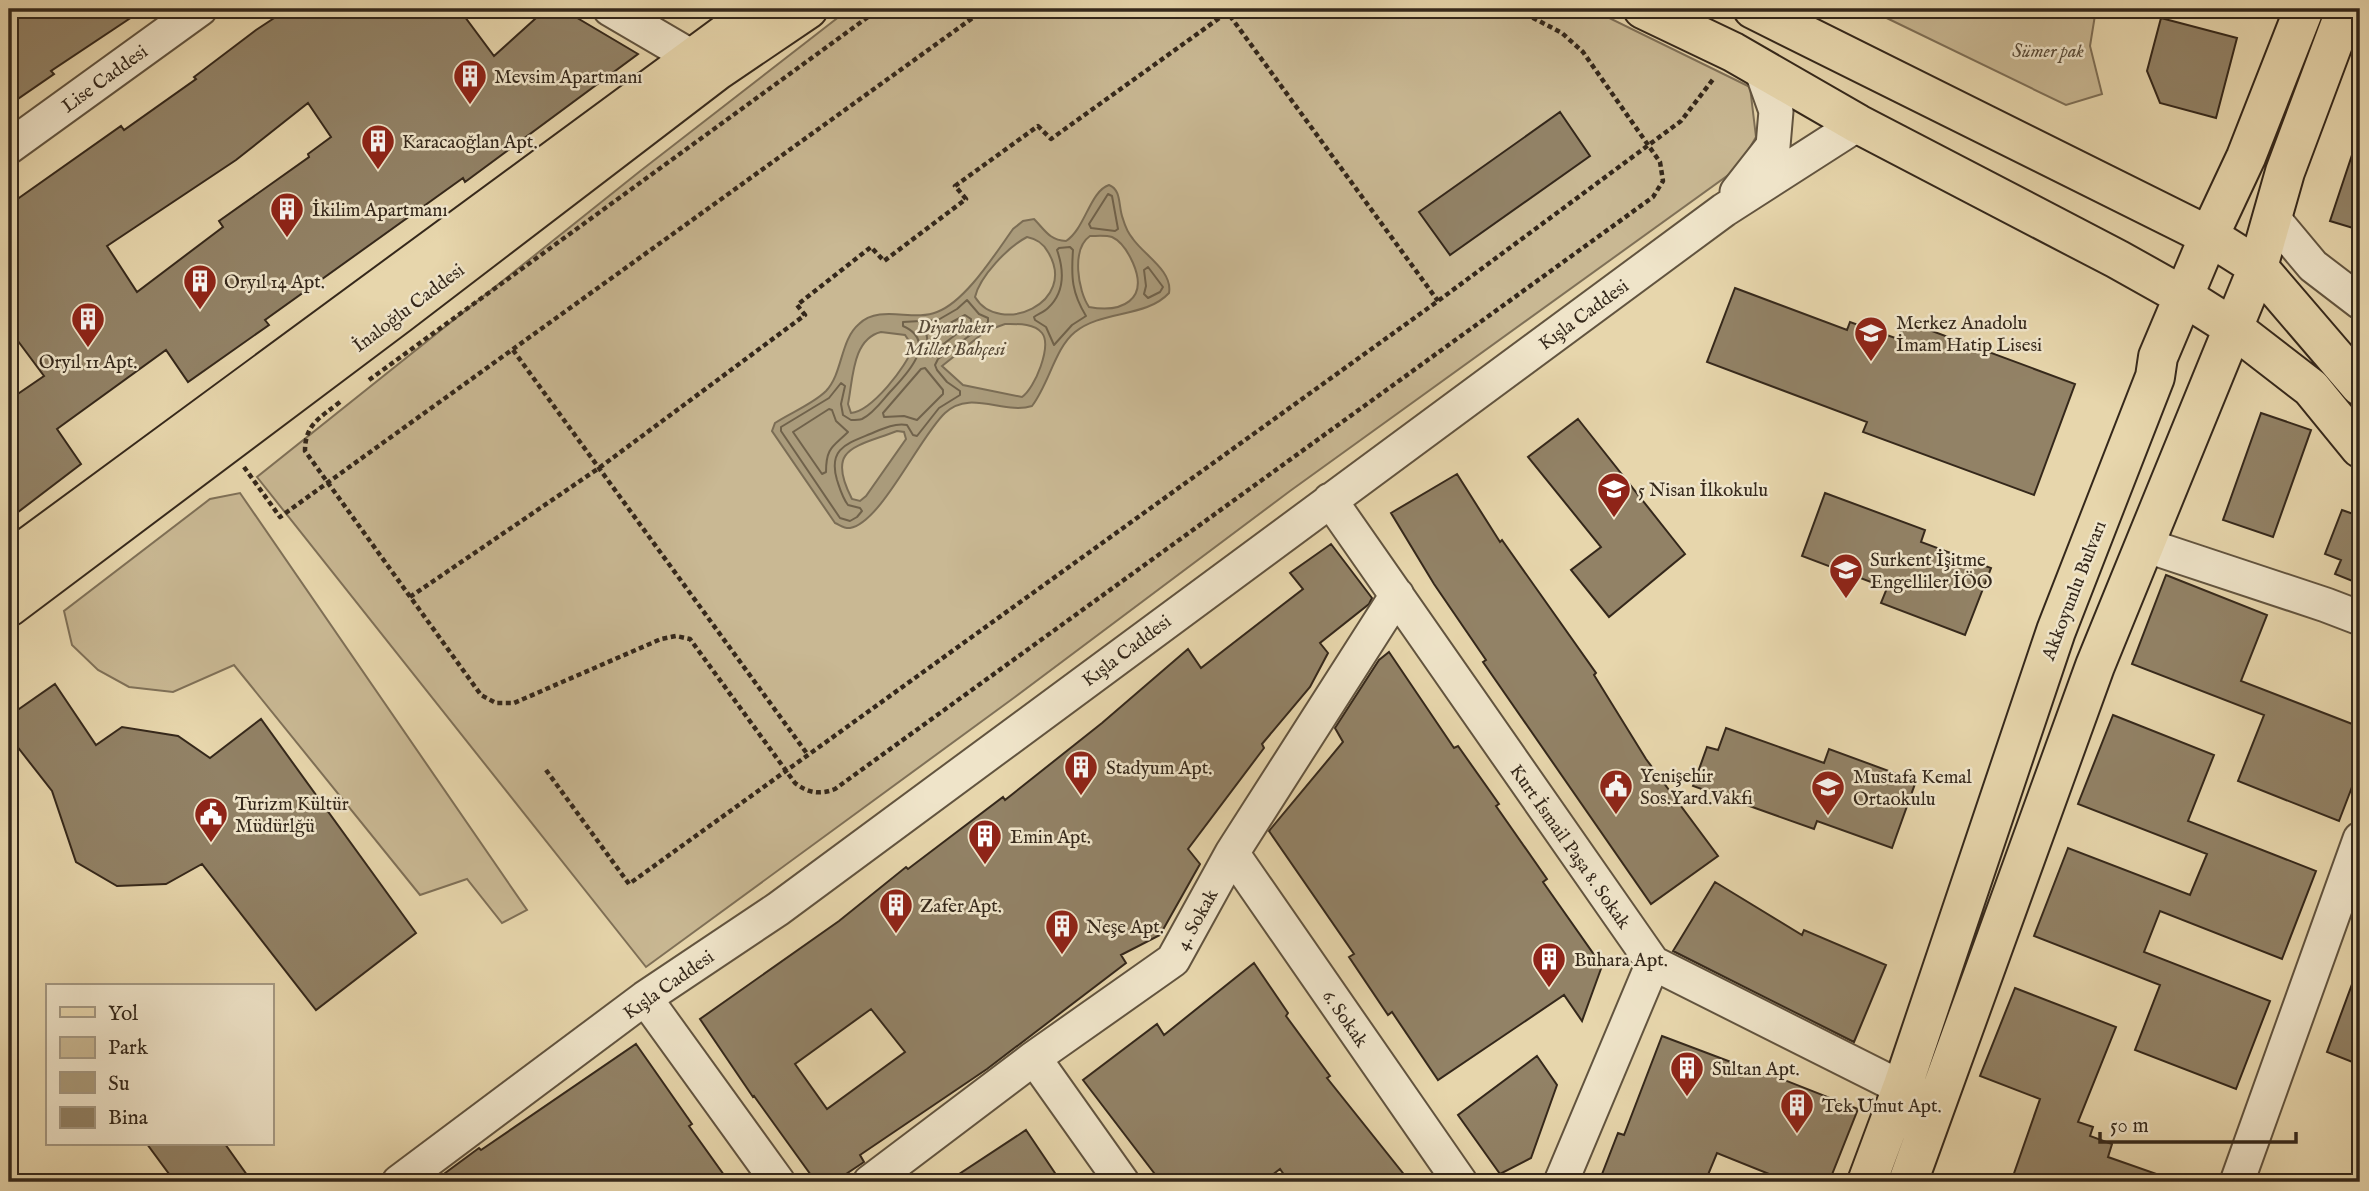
<svg xmlns="http://www.w3.org/2000/svg" width="2369" height="1191" viewBox="0 0 2369 1191" font-family="'IM FELL English',serif">
<style>
.green{fill:#c9b893;stroke:#7f7057;stroke-width:2}
.water{fill:#aa9b7b;stroke:#7b6d55;stroke-width:2;fill-rule:evenodd}
.lines{fill:none;stroke-linecap:round;stroke-linejoin:round}
.shore{stroke:#70624b;stroke-width:2}
.building{fill:#928266;stroke:#35281b;stroke-width:2;fill-rule:evenodd}
.minor-casing{stroke:#62543f;stroke-width:37}
.major-casing{stroke:#35281b;stroke-width:42}
.path{stroke:#35281b;stroke-width:4.5;stroke-dasharray:5 3.5;stroke-linecap:butt}
.minor{stroke:#efe4c9;stroke-width:33}
.major{stroke:#e7d6ac;stroke-width:38}
.labels{text-anchor:middle;stroke-width:5;stroke-linejoin:round;paint-order:stroke}
.park-label{font-size:19px;font-style:italic;fill:#5a4c39;stroke:#efe4c9}
.poi-label{font-size:19px;fill:#35281b;stroke:#efe4c9;text-anchor:start}
.street-label{font-size:19px;fill:#35281b;stroke:#efe4c9}
</style>
<rect width="100%" height="100%" fill="#e7d6ac"/>
<filter id="stains"><feTurbulence type="fractalNoise" baseFrequency=".00286" numOctaves="4"/><feColorMatrix values="0 0 0 0 .2 0 0 0 0 .09 0 0 0 0 .02 0 0 0 .5 -.17"/></filter>
<radialGradient id="worn" r=".72"><stop offset=".6" stop-color="#630" stop-opacity="0"/><stop offset="1" stop-color="#630" stop-opacity=".3"/></radialGradient>
<!-- green -->
<path class="green" d="M849 9H1591L1750 87 1756 137 1738 168 1290 491 1015 697 646 967 257 477 639 172Z
M1868 9H2096L2090 46 2102 94 2066 105Z
M240 493 527 910 502 923 467 879 420 895 234 665 173 692 129 687 98 670 72 645 64 611 210 499Z"/>
<!-- water -->
<path class="water" d="M1109 185C1122 190 1118 207 1123 219 1125 226 1128 233 1133 239 1144 255 1173 271 1169 293 1146 318 1102 310 1075 332 1055 348 1049 384 1032 406 1004 415 970 389 945 413 920 436 881 523 850 528 845 529 840 525 835 523L772 431 775 423C790 413 813 404 826 391 843 373 840 340 859 324 880 304 913 322 937 312 966 301 995 254 1013 229L1023 221 1034 219C1045 230 1049 240 1066 241 1085 229 1090 191 1109 185ZM1090 236C1097 236 1106 235 1112 237 1123 242 1129 254 1133 263 1149 300 1122 313 1089 307 1078 291 1071 249 1090 236ZM1027 237C1037 239 1043 243 1048 252 1079 303 999 337 975 297 980 276 1008 247 1027 237ZM1005 324C1017 324 1034 323 1042 333 1052 346 1035 388 1022 397L963 385 942 366 986 331ZM881 332 905 335 913 347C907 366 872 411 851 413L848 404C853 380 852 339 881 332ZM897 431 904 432 906 439 866 496 860 501 852 499C825 447 856 447 897 431Z"/>
<g class="lines">
<!-- shore -->
<path class="shore" d="M1108 194 1112 196 1118 229 1115 231 1091 228 1089 224Z
M1070 247 1073 250C1071 278 1072 293 1086 316L1072 325 1054 345 1046 327 1035 320 1034 317C1038 314 1044 312 1048 308 1065 292 1064 270 1057 250L1059 248Z
M1148 267 1163 287 1160 292 1148 298 1144 294 1146 286 1144 270Z
M967 300 979 314 988 318V322L938 359 935 365 937 370 947 382 960 391V395L939 408 917 436 913 435 907 425C893 423 882 429 870 434 846 444 828 449 837 480 840 489 842 497 848 505L860 508 862 511 857 517 850 521 840 518 781 431V427L829 398 841 383 845 386 841 404 843 415 851 420C853 420 859 420 862 419 873 414 882 401 890 392 906 375 939 342 903 326V322L938 320 957 309Z
M965 315 971 319V323L933 352 929 351 926 331 941 328Z
M925 368 943 390V394L917 420 904 416 884 417 883 413 921 369Z
M829 409 832 410 836 421 848 432C833 447 826 447 826 472L822 474 793 432Z"/>
</g>
<!-- building -->
<path class="building" d="M9 9H144L51 71 54 74 9 105Z
M288 9H459L494 56 546 9H562L638 54 465 182 463 178 265 320 269 325 188 382 166 350 57 429 81 464 9 519V400L44 376 9 329V205L121 126 124 130 196 79 194 77 256 30ZM308 103 331 137 308 154 309 157 219 221 223 227 137 292 107 246 236 160Z
M2161 18 2237 38 2216 118 2160 103 2147 71Z
M1560 112 1590 156 1450 255 1419 212Z
M2356 143H2360V220L2356 219 2353 228 2330 221Z
M1735 288 1847 330 1850 322 1898 339 1905 321 2075 384 2034 495 1863 432 1867 422 1707 362Z
M2261 413 2311 430 2273 537 2223 520Z
M1578 419 1685 554 1609 617 1571 570 1601 547 1528 457Z
M1457 474 1500 542 1502 540 1596 673 1594 675 1646 759 1718 856 1651 904 1483 662 1486 660 1434 584 1391 513Z
M1825 493 1925 530 1921 542 1991 568 1965 635 1881 603 1887 588 1802 556Z
M2342 510 2359 516 2360 514V584L2335 574 2341 560 2325 554Z
M1331 544 1372 598 1369 604 1320 643 1328 653 1310 687 1262 744 1264 748 1188 849 1200 864 1160 935 1121 955 1126 963 987 1069 860 1155 864 1162 834 1182H816L754 1096 753 1097 700 1019 839 921 906 867 908 869 1003 797 1005 800 1102 723 1188 649 1201 668 1303 589 1290 573ZM871 1009 905 1052 827 1109 795 1064Z
M2166 575 2267 615 2241 681 2360 727V766L2339 821 2238 781 2264 715 2132 664Z
M1389 652 1454 748 1458 746 1499 804 1496 806 1547 879 1543 882 1602 966 1582 1021 1564 995 1438 1080 1392 1012 1388 1015 1349 957 1354 954 1269 831 1343 742 1335 728 1379 660Z
M55 684 96 745 122 727 178 736 210 758 261 719 416 933 316 1010 202 864 166 884 117 886 76 862 52 791 9 736V716Z
M2113 715 2214 755 2188 821 2316 871 2282 959 2160 911 2144 952 2270 1001 2236 1089 2135 1050 2160 985 2034 936 2068 848 2190 895 2207 854 2078 804Z
M1726 728 1824 763 1829 749 1916 781 1892 848 1817 821 1814 829 1693 786 1707 747 1718 750Z
M1715 882 1802 935 1804 930 1886 965 1854 1042 1673 951Z
M1254 963 1288 1013 1286 1016 1330 1076 1327 1078 1410 1182H1289L1280 1169 1263 1182H1161L1083 1080 1157 1024 1164 1035Z
M2358 968H2360V1065L2327 1052Z
M2015 988 2116 1027 2078 1122 2093 1127 2090 1136 2112 1144 2108 1157 2171 1179 2170 1182H2011L2040 1099 1980 1076Z
M1662 1036 1768 1076 1769 1074 1858 1109 1829 1182H1789L1717 1153 1705 1182H1599L1618 1133 1624 1135Z
M636 1044 692 1124 689 1126 729 1182H433L479 1148 481 1150Z
M1537 1056 1557 1085 1531 1158 1500 1174 1458 1115Z
M1026 1130 1061 1182H947Z
M147 1144H225L252 1182H175Z"/>
<g class="lines">
<!-- minor casing -->
<g class="minor-casing">
<path id="minor" d="M610 9 692 57
M9 147 200 9
M1737 192 1773 146 1776 111 1761 69
M2272 217 2313 266 2360 302
M1330 500 1653 963 1902 1088
M2145 545 2326 605 2360 618
M1232 853 1460 1182
M645 998 778 1182
M1034 1058 1122 1182
M399 1182 645 998 778 909 1724 210 1858 124
M870 1182 1034 1058 1173 960 1232 853 1397 595
M1561 1182 1653 963
M2237 1182 2360 839"/>
</g>
<!-- major casing -->
<g class="major-casing">
<path id="major" d="M1643 9 1733 52 1858 124 2117 259 2183 296 2232 327 2311 388 2360 448
M1753 9 2209 236 2258 267 2360 386
M9 561 759 9
M9 607 399 314 718 70 808 9
M1867 1182 1902 1088 2056 631 2155 377 2158 357 2209 236 2246 157 2304 9
M1908 1182 2095 666 2258 267 2285 172 2346 9"/>
</g>
<!-- path -->
<path class="path" d="M1225 9 1438 301
M513 350 808 755
M369 380 879 9
M340 402C320 418 305 424 305 451L481 695 496 703H514L661 639 676 636 690 639 795 783C808 793 820 795 835 789L1653 197 1663 181 1660 162 1583 52 1562 33 1516 9
M244 467 280 517 985 9
M410 597 599 468 805 315 797 305 871 247 884 261 966 199 955 186 1038 126 1051 139 1232 9
M546 770 629 884 1438 301 1681 121 1714 78"/>
<!-- minor -->
<use href="#minor" class="minor"/>
<!-- major -->
<use href="#major" class="major"/>
</g>
<!-- icons -->
<defs>
<g id="building-pin" transform="scale(1.75)"><path d="M0 17L-7.5 6A9.5 9.5 0 1 1 7.5 6Z" fill="#8f2418" stroke="#efe4c9"/><path d="M-4-6H4V6H1V3H-1V6H-4ZM-2.5-4.3h1.7v1.8h-1.7ZM.8-4.3h1.7v1.8H.8ZM-2.5-1h1.7V.8h-1.7ZM.8-1h1.7V.8H.8Z" fill="#fff"/></g>
<g id="school-pin" transform="scale(1.75)"><path d="M0 17L-7.5 6A9.5 9.5 0 1 1 7.5 6Z" fill="#8f2418" stroke="#efe4c9"/><path d="M0-5L7-2L0 1L-7-2ZM-4 1L0 2.5L4 1V4Q0 6-4 4Z" fill="#fff"/></g>
<g id="civic-pin" transform="scale(1.75)"><path d="M0 17L-7.5 6A9.5 9.5 0 1 1 7.5 6Z" fill="#8f2418" stroke="#efe4c9"/><path d="M-.6-6.5H3V-4.5H.6V-3L4-1V1h2V6H-6V1h2V-1L-.6-3ZM-1.2 2.5V6h2.4V2.5Z" fill="#fff"/></g>
</defs>
<g fill-rule="evenodd">
<use href="#building-pin" x="470" y="76"/>
<use href="#building-pin" x="378" y="141"/>
<use href="#building-pin" x="287" y="209"/>
<use href="#building-pin" x="200" y="281"/>
<use href="#building-pin" x="88" y="319"/>
<use href="#school-pin" x="1871" y="333"/>
<use href="#school-pin" x="1614" y="489"/>
<use href="#school-pin" x="1846" y="570"/>
<use href="#building-pin" x="1081" y="767"/>
<use href="#civic-pin" x="1616" y="786"/>
<use href="#school-pin" x="1828" y="787"/>
<use href="#civic-pin" x="211" y="814"/>
<use href="#building-pin" x="985" y="836"/>
<use href="#building-pin" x="896" y="905"/>
<use href="#building-pin" x="1062" y="926"/>
<use href="#building-pin" x="1549" y="959"/>
<use href="#building-pin" x="1687" y="1068"/>
<use href="#building-pin" x="1797" y="1105"/>
</g>
<g class="labels">
<!-- park labels -->
<g class="park-label">
<text x="2048" y="57">Sümer pak</text>
<text x="955" y="333">Diyarbakır<tspan x="955" dy="22">Millet Bahçesi</tspan></text>
</g>
<!-- poi labels -->
<g class="poi-label">
<text x="494" y="83">Mevsim Apartmanı</text>
<text x="402" y="148">Karacaoğlan Apt.</text>
<text x="312" y="216">İkilim Apartmanı</text>
<text x="224" y="288">Oryıl 14 Apt.</text>
<text x="1896" y="329">Merkez Anadolu<tspan x="1896" dy="22">İmam Hatip Lisesi</tspan></text>
<text x="88" y="368" text-anchor="middle">Oryıl 11 Apt.</text>
<text x="1638" y="496">5 Nisan İlkokulu</text>
<text x="1870" y="566">Surkent İşitme<tspan x="1870" dy="22">Engelliler İÖO</tspan></text>
<text x="1106" y="774">Stadyum Apt.</text>
<text x="1640" y="782">Yenişehir<tspan x="1640" dy="22">Sos.Yard.Vakfı</tspan></text>
<text x="1853" y="783">Mustafa Kemal<tspan x="1853" dy="22">Ortaokulu</tspan></text>
<text x="235" y="810">Turizm Kültür<tspan x="235" dy="22">Müdürlğü</tspan></text>
<text x="1010" y="843">Emin Apt.</text>
<text x="920" y="912">Zafer Apt.</text>
<text x="1086" y="933">Neşe Apt.</text>
<text x="1574" y="966">Buhara Apt.</text>
<text x="1712" y="1075">Sultan Apt.</text>
<text x="1822" y="1112">Tek Umut Apt.</text>
</g>
<!-- street labels -->
<g class="street-label">
<text transform="translate(104 78) rotate(-36)" y="7">Lise Caddesi</text>
<text transform="translate(408 307) rotate(-37)" y="7">İnaloğlu Caddesi</text>
<text transform="translate(1583 314) rotate(-36)" y="7">Kışla Caddesi</text>
<text transform="translate(2073 590) rotate(-69)" y="7">Akkoyunlu Bulvarı</text>
<text transform="translate(1126 650) rotate(-37)" y="7">Kışla Caddesi</text>
<text transform="translate(1571 846) rotate(55)" y="7">Kurt İsmail Paşa 8. Sokak</text>
<text transform="translate(1196 919) rotate(-61)" y="7">4. Sokak</text>
<text transform="translate(668 984) rotate(-35)" y="7">Kışla Caddesi</text>
<text transform="translate(1346 1018) rotate(55)" y="7">6. Sokak</text>
</g>
</g>
<!-- margin -->
<rect width="2369" height="1191" fill="none" stroke="#e7d6ac" stroke-width="35"/>
<rect x="10" y="10" width="2348" height="1170" fill="none" stroke="#35281b" stroke-width="3.5"/>
<rect x="18" y="18" width="2334" height="1156" fill="none" stroke="#35281b" stroke-width="2"/>
<!-- legend -->
<rect x="46" y="984" width="228" height="161" fill="#efe4c9" stroke="#a59983" stroke-width="2"/>
<rect x="60" y="1007" width="35" height="10" fill="#e7d6ac" stroke="#a59983" stroke-width="2"/>
<text x="108" y="1020" font-size="21" fill="#35281b">Yol</text>
<rect x="60" y="1037" width="35" height="21" fill="#c9b893" stroke="#a59983" stroke-width="2"/>
<text x="108" y="1054" font-size="21" fill="#35281b">Park</text>
<rect x="60" y="1072" width="35" height="21" fill="#aa9b7b" stroke="#a59983" stroke-width="2"/>
<text x="108" y="1090" font-size="21" fill="#35281b">Su</text>
<rect x="60" y="1107" width="35" height="21" fill="#928266" stroke="#a59983" stroke-width="2"/>
<text x="108" y="1124" font-size="21" fill="#35281b">Bina</text>
<!-- scale -->
<path d="M2100 1132v10h196v-10" fill="none" stroke="#35281b" stroke-width="3.5"/>
<text x="2110" y="1132" font-size="21" fill="#35281b" stroke="#efe4c9" stroke-width="5" paint-order="stroke">50 m</text>
<rect width="100%" height="100%" filter="url(#stains)"/>
<rect width="100%" height="100%" fill="url(#worn)"/>
</svg>
